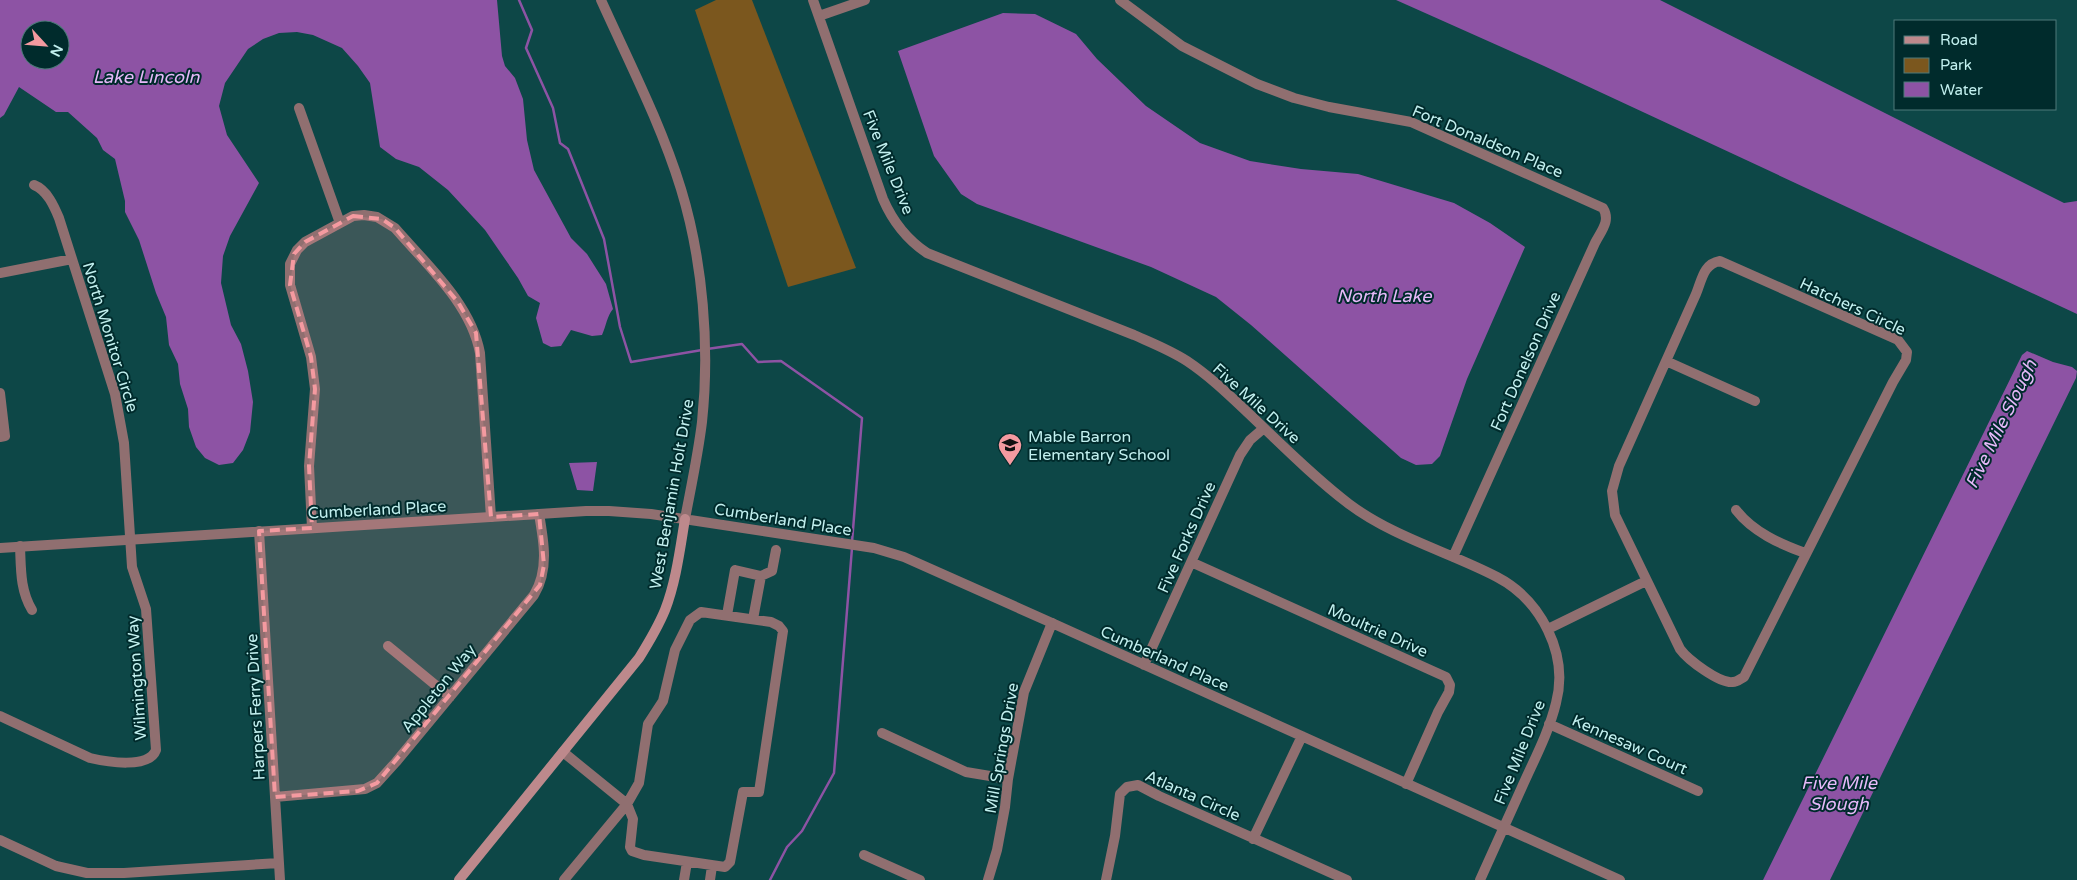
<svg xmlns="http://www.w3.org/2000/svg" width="2077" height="880" viewBox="0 0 2077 880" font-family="'Varela Round',sans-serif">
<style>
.green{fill:#7b571e}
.water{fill:#8d53a4;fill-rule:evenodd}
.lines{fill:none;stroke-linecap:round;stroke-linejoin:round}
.stream{stroke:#8d53a4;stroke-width:2.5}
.minor{stroke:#906f70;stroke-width:10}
.tertiary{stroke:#906f70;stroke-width:10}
.secondary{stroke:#bd898c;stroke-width:10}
.marked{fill:#f49aa0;fill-opacity:0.2;stroke:#f49aa0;stroke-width:4;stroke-dasharray:10 6;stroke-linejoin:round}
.labels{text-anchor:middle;stroke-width:4;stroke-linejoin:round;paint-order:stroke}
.street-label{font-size:16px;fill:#c2f0ef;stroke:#002b2c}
.poi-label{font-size:16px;fill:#c2f0ef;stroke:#002b2c;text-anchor:start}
.water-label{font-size:18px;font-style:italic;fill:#e6b9f9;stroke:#002b2c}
</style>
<rect width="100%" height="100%" fill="#0d4747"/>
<!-- green -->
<path class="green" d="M716 0H752L856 268 788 287 695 10Z"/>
<!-- water -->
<path class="water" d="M0 0H497L502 56 505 66 515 78 523 99 527 140 534 170 571 238 587 254 606 284 613 309C607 316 606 326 602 335L592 336 571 330 561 346 551 347 543 343 536 318 540 303 528 296 518 278 485 230 448 190 419 167 396 159 380 147 370 83 358 66 342 48 313 35 297 32 279 33 263 39 248 49 225 83 219 106 227 135 259 183 230 236 223 256 221 283 231 325 241 344 248 371 253 402 250 432 243 450 233 463 219 465 205 458 196 447 189 427 188 409 180 384 178 364 169 345 166 317 156 293 139 240 125 212V201L115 159 103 150 97 138 68 112H56L19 87 4 115 0 118ZM30 30H60V60H30Z
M1396 0H1660L2064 203 2077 201V314L1544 66Z
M1003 13 1035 14 1076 34 1097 59 1146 106 1200 143 1250 161 1301 169 1358 174 1454 203 1490 223 1525 247 1467 379 1440 456 1432 464 1416 465 1401 458 1251 325 1216 297 1151 267 977 204 961 194 934 156 898 51Z
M2027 351 2053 362 2072 367 2077 371 2076 378 1830 880H1763L2022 355Z
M597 462 593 491 577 490 569 463Z"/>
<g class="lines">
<!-- stream -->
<path class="stream" d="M519 0 532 30 526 48 553 108 560 143 568 149 604 239 620 327 631 362 702 350
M707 349 742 344 758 362 781 361 862 418 852 542
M770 880 787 847 802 831 834 773 852 548"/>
<!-- minor -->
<path class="minor" d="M813 0 883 199C893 222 906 239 927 253L1134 335C1152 343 1170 350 1187 361 1208 375 1226 392 1244 409 1278 441 1312 476 1349 504 1393 537 1449 552 1497 577 1541 600 1569 654 1556 703 1549 732 1534 760 1522 787 1508 818 1494 849 1480 880
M1120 0 1182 46 1257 84 1294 98 1329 107 1411 122 1603 208C1611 221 1601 231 1595 243L1453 557
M819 16 865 0
M299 108 340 223
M1720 261 1898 340 1907 352 1906 360 1893 382 1744 677C1740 679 1737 682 1733 682 1720 684 1688 660 1680 649L1615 515 1612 491 1619 466 1696 294C1702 280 1703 264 1720 261Z
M0 273 72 259
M1666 361 1755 401
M0 393 5 436 0 437
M1736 510C1753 532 1780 544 1805 553
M312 528 309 466 315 389 311 357 290 285V264L297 250 305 242 353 216 364 215 377 217 395 228C427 265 471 304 480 353L491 517
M259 531 280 880
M20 546C21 569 20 590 32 610
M1191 562 1446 677 1450 685 1449 692 1438 712 1406 784
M761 576 772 571 776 550
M727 615 735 570 761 576 753 619
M1548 629 1646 581
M388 646 450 697
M1144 665 1240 455 1250 440 1264 428
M0 716 90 758C107 762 149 769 156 750L146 609 132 567 124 443 115 394 59 218C54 206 47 190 34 185
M1549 724 1698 791
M882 733 966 772 1008 779
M563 752 627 804 633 819 630 847 632 851 644 855 725 867 730 862 743 792H759L783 631 779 626 771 622 701 612 690 620 675 650 663 701 648 724 639 783 627 804 564 880
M275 797 365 789 377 783 396 762 534 595C549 570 544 542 539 514
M1253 839 1302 736
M0 840 56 866 87 873H124L279 863
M864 855 920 880
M684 880 687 862
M710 880 712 866
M988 880 997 850 1005 807 1008 779 1024 692 1052 623 1620 880
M1106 880 1115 836 1120 794 1127 787 1138 785 1159 796 1347 880"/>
<!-- tertiary -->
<path class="tertiary" d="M601 0C629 62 661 124 681 189 703 261 710 347 702 422 698 455 691 487 685 519
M0 548 586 511H609L651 514 874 548 904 557 1052 623"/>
<!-- secondary -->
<path class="secondary" d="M459 880 639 658C649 642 658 627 665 610 676 582 680 549 685 519"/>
</g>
<!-- marked area -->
<path class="marked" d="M353 216 382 219 395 228 458 302 476 333 491 517 539 514 544 565 540 585 377 783 358 791 275 797 259 531 312 528 309 466 315 389 311 357 290 285 294 254 305 242Z"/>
<!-- icons -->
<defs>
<g id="school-pin" transform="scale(1.25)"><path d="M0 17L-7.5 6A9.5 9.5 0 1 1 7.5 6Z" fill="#f49aa0" stroke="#002b2c"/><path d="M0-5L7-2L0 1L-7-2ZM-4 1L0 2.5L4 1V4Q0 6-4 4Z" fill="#111"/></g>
</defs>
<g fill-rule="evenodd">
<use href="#school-pin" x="1010" y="445"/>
</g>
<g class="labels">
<!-- street labels -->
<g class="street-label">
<text transform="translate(1488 141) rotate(23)" y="6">Fort Donaldson Place</text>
<text transform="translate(889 162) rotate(68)" y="6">Five Mile Drive</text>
<text transform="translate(1853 306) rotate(25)" y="6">Hatchers Circle</text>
<text transform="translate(111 337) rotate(73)" y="6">North Monitor Circle</text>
<text transform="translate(1525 361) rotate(-66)" y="6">Fort Donelson Drive</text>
<text transform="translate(1257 403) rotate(42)" y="6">Five Mile Drive</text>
<text transform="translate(671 494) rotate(-80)" y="6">West Benjamin Holt Drive</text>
<text transform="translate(377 509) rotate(-3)" y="6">Cumberland Place</text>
<text transform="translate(783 519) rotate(9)" y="6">Cumberland Place</text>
<text transform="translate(1186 537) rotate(-66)" y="6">Five Forks Drive</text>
<text transform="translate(1378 630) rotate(24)" y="6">Moultrie Drive</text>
<text transform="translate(1165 658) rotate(24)" y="6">Cumberland Place</text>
<text transform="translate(136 678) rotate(-94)" y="6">Wilmington Way</text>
<text transform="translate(438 688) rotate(-51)" y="6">Appleton Way</text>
<text transform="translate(255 707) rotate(-93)" y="6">Harpers Ferry Drive</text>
<text transform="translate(1630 744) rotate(24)" y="6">Kennesaw Court</text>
<text transform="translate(1001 748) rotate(-80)" y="6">Mill Springs Drive</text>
<text transform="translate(1519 752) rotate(-68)" y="6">Five Mile Drive</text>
<text transform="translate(1193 795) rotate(24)" y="6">Atlanta Circle</text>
</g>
<!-- poi labels -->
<g class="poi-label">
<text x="1028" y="442">Mable Barron<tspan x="1028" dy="18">Elementary School</tspan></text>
</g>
<!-- water labels -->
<g class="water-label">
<text x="146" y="83">Lake Lincoln</text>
<text x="1384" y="302">North Lake</text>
<text transform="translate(2001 424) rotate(-64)" y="6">Five Mile Slough</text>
<text x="1839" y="789">Five Mile<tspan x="1839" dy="21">Slough</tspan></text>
</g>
</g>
<!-- legend -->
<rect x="1894" y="20" width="162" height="90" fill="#002b2c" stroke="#4e7a7a"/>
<rect x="1904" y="36" width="25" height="8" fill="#bd898c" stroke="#4e7a7a"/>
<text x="1940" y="45" font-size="15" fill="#c2f0ef">Road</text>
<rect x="1904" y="58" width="25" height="15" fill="#7b571e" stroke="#4e7a7a"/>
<text x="1940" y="70" font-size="15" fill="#c2f0ef">Park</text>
<rect x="1904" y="82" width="25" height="15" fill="#8d53a4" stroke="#4e7a7a"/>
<text x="1940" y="95" font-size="15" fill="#c2f0ef">Water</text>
<!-- north arrow -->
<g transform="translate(45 45) rotate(116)"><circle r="24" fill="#002b2c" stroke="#4e7a7a"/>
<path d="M0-4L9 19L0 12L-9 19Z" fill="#f49aa0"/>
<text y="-8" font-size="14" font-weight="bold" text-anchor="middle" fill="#c2f0ef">N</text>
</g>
</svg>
